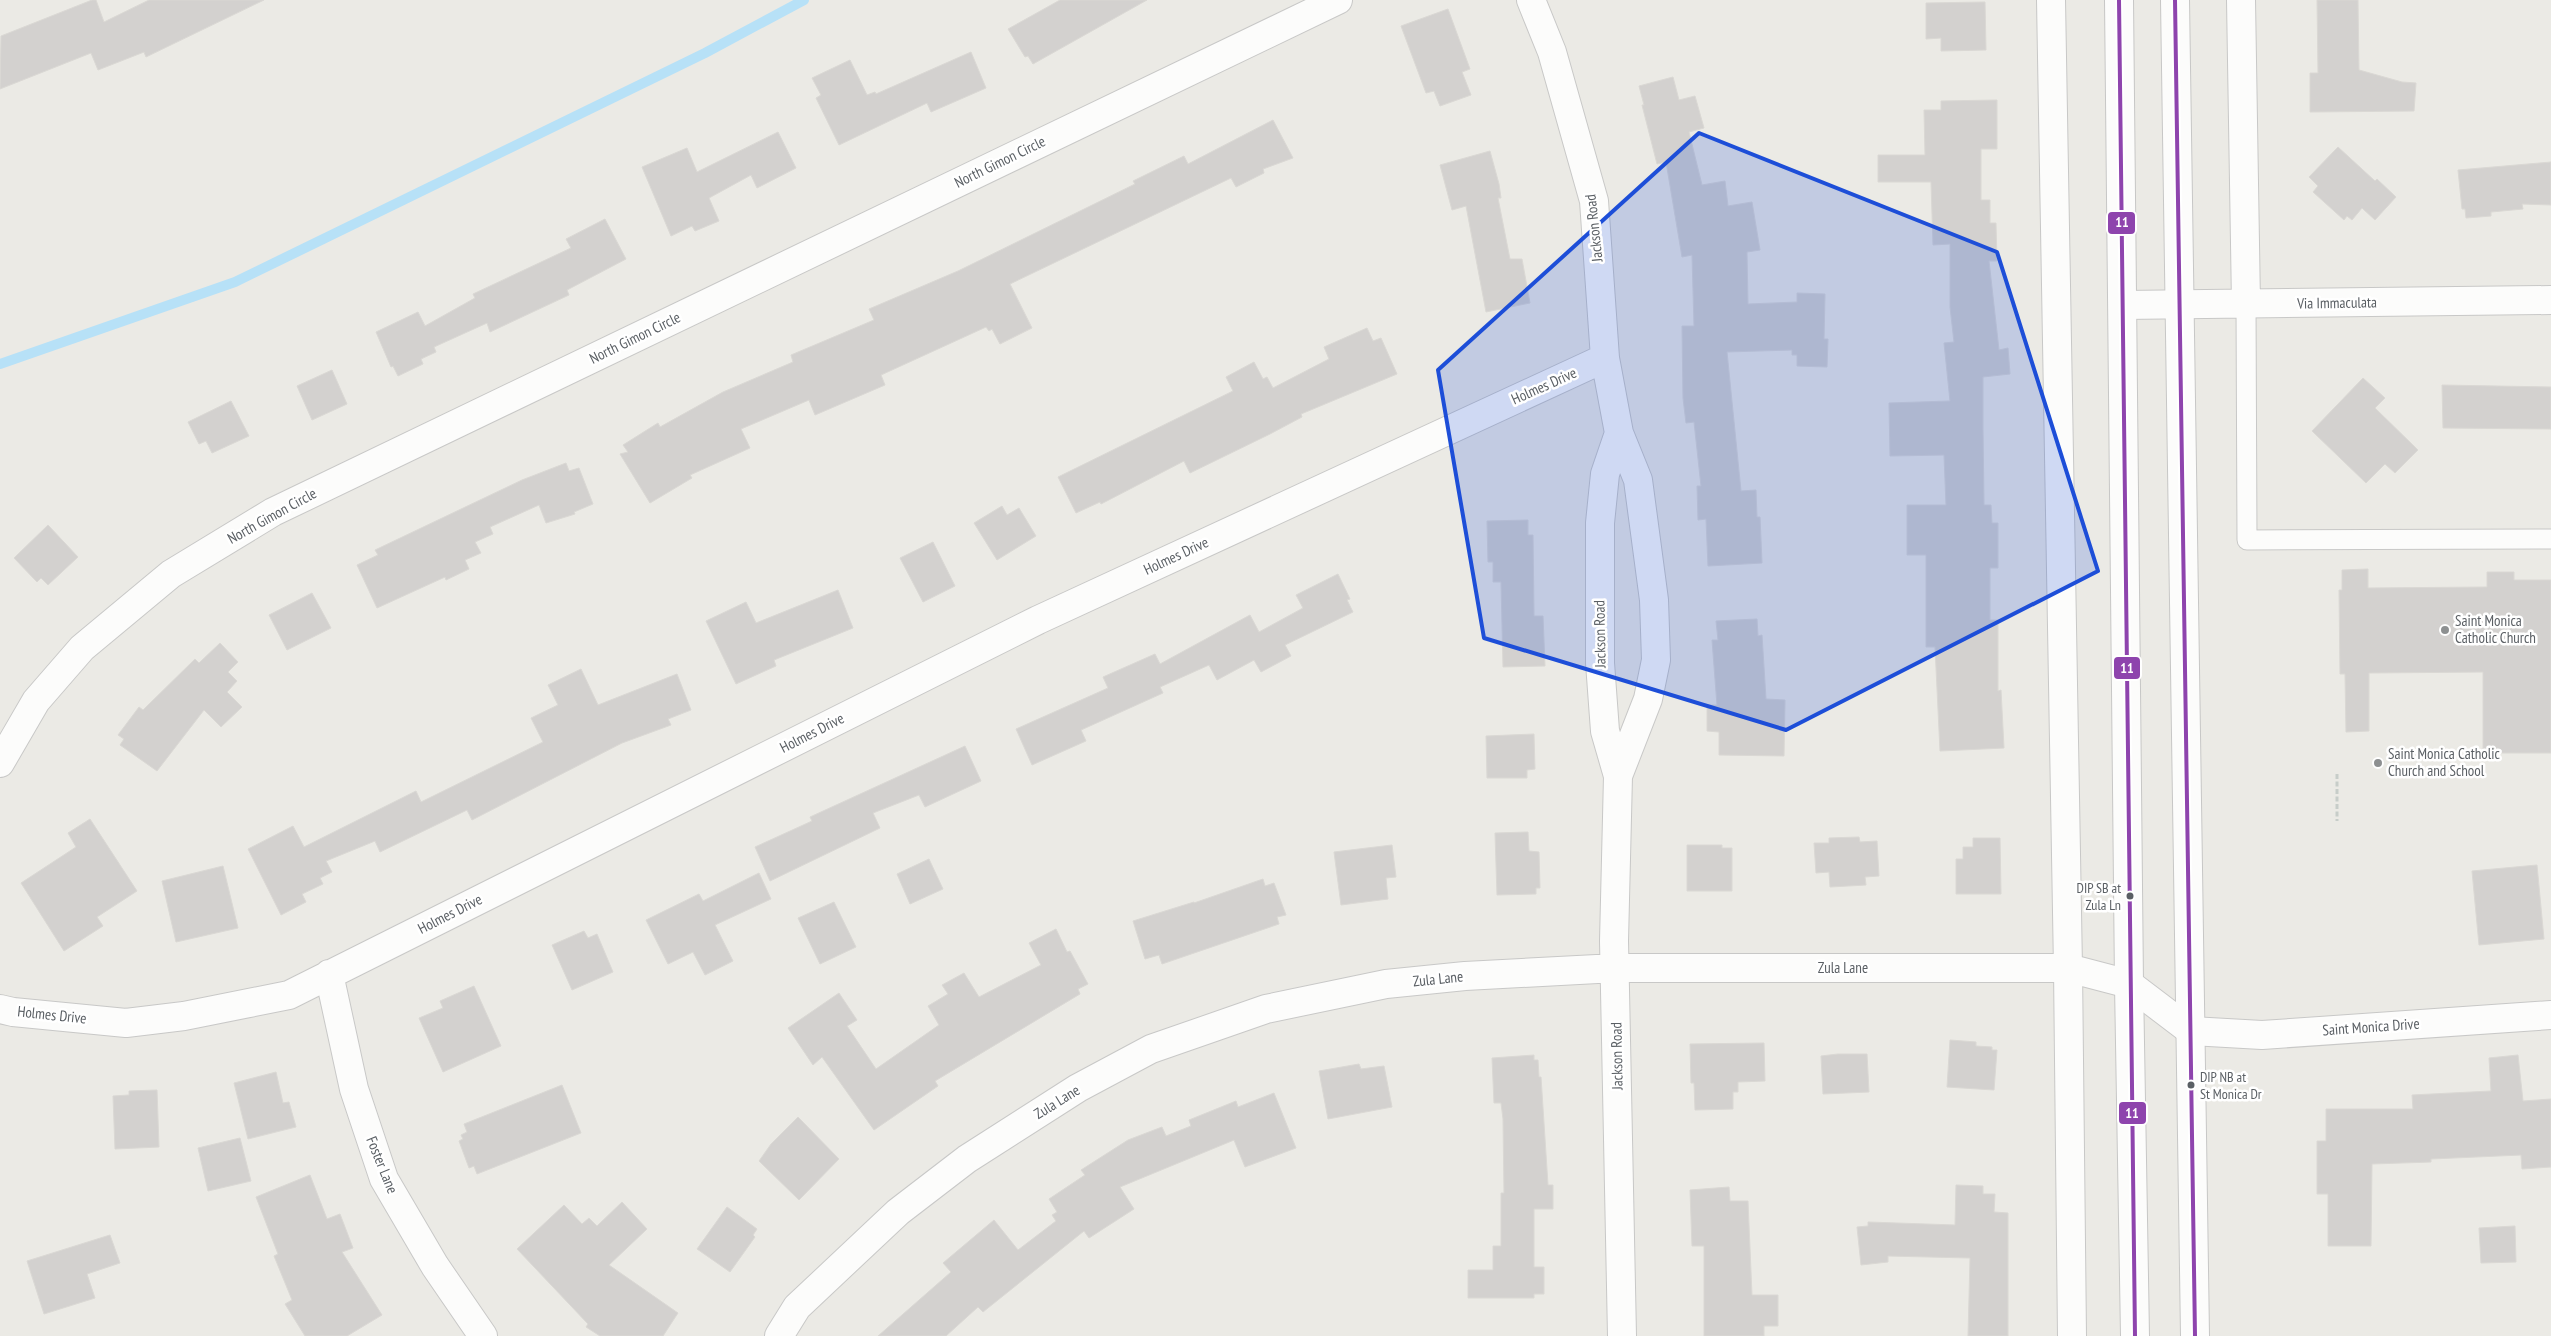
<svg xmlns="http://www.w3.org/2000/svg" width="2551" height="1336" viewBox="0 0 2551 1336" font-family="'PT Sans Narrow',sans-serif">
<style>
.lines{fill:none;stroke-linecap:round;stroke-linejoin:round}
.stream{stroke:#b7e1f7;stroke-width:10}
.building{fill:#d3d1cf;stroke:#dad8d4}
.lane-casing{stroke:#c8c8c7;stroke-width:21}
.street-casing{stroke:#c8c8c7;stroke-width:30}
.secondary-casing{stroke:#c7c7c6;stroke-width:30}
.path{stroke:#c7cdc9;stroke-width:3;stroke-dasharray:5 2.5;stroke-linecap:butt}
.lane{stroke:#fcfcfb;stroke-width:19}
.street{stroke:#fcfcfb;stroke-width:28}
.secondary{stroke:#fcfcfb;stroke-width:28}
.bus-1-casing{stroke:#fff;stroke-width:8}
.bus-1{stroke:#8e44ad;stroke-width:4}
.marked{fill:#1d4ed8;fill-opacity:0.2;stroke:#1d4ed8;stroke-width:4;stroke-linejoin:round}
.poi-dot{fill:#8d9091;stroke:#fff;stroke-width:2}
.bus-dot{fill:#5a5f64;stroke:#fff;stroke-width:2}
.labels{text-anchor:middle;stroke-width:5;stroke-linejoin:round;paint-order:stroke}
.bus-label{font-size:14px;fill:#5a5f64;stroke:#fff;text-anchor:end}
.street-label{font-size:15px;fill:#5a5f64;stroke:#fff}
.poi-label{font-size:15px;fill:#5a5f64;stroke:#fff;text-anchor:start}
.line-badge{stroke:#fff;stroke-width:2}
.badge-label{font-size:14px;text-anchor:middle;font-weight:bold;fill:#fff}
</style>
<rect width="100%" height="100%" fill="#ebeae5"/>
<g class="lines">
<!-- stream -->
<path class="stream" d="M0 364 235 282 705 53 804 0"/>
</g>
<!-- building -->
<path class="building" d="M92 0H96L104 22 149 0H264L146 57 144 52 98 70 91 53 0 89 1 36Z
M1060 0H1147L1033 64 1028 56 1025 57 1008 29Z
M2317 0H2358L2359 70 2402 82 2416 83 2414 111 2310 112V73H2318Z
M1985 2 1986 50 1941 51V38L1926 39V3Z
M1448 9 1470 69 1462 72 1471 95 1440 106 1434 91 1426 93 1401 26Z
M971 52 986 88 931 112 927 103 839 145 816 98 821 95 812 78 850 60 867 95 875 92 876 94Z
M1673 77 1679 100 1695 96 1704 128 1689 132 1702 185 1725 181 1728 206 1752 202 1760 250 1747 252 1748 304 1797 302V293L1825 294 1824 339H1828L1827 367 1797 366V355H1792V350L1727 352 1741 491 1756 490 1757 517H1760L1762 563 1708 566 1706 519 1698 520 1697 486H1701L1694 422 1686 423 1683 398 1682 326H1694L1692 255 1682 257 1666 162 1657 164 1642 105H1644L1639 86Z
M1997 100V149H1981V200H1990V223H1996L1997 261H1989L1999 350 2008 348 2010 374 1983 377V430L1984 505H1991L1992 523H1998V568H1990V620H1998V691L2001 690 2004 748 1940 751 1935 647H1926V555H1907V505H1946L1944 455 1890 456 1889 403 1950 401 1944 343 1954 342 1950 307V244L1933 245 1931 182H1878V155H1925L1924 110H1941V101Z
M1273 120 1293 158 1263 169 1264 173 1236 187 1231 178 1010 284 1032 328 1000 344 992 329 989 331 986 327 881 375 885 385 815 415 809 400 741 429 750 448 690 475 692 478 650 503 620 454 628 452 623 445 658 423 660 427 723 392 793 362 791 355 874 320 869 309 958 271 1135 184 1133 181 1184 156 1188 164Z
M778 132 796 168 757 188 751 175 709 198 719 221 695 231 692 226 671 236 642 167 687 148 697 172Z
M2338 147 2375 181 2377 179 2396 197 2375 220 2362 208 2352 220 2347 216 2344 220 2313 192 2318 186 2309 177Z
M1490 151 1499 184 1501 198H1498L1510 259H1522L1530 303 1486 312 1466 206 1452 210 1440 165Z
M2551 162V205L2522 204 2523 209 2491 212V216L2466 218 2465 209H2462L2458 170Z
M605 219 626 259 567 290 569 295 490 332 487 323 434 347 436 352 421 359 423 364 398 376 393 366 391 367 376 332 418 312 425 326 475 298 473 294 571 248 566 239Z
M1367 328 1373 341 1381 338 1397 374 1301 414 1302 417 1270 434 1190 473 1184 461 1101 504 1100 502 1076 513 1058 477 1233 391 1226 377 1254 362 1263 379 1267 377 1273 388 1329 359 1324 347Z
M332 370 347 404 312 420 297 386Z
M2363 378 2385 398 2375 408 2418 450 2395 473 2385 464 2366 483 2312 431Z
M2442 385 2551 387V429L2443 428Z
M231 401 249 436 212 453 206 441 199 444 188 422Z
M566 463 569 471 579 468 593 504 574 512 575 514 546 523 539 505 490 527 493 534 475 542 481 553 465 560 469 569 446 580 445 577 377 608 357 565 378 555 375 550 522 480Z
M1002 506 1007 515 1019 508 1036 536 997 560 974 523Z
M1528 520V535H1533L1534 616H1543L1545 666 1503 667 1501 582H1493V562H1488L1487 521Z
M48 525 78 557 48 585 41 578 37 582 14 558Z
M933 542 955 586 923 602 900 558Z
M2368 569V588L2487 587V572H2514V580H2551V753H2483V672L2369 673V731L2346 732 2345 674H2340L2339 590H2342V570Z
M1338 574 1350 599 1347 600 1353 612 1285 645 1291 656 1261 672 1254 660 1217 680 1209 665 1160 687 1163 693 1081 730 1086 741 1032 765 1016 729 1108 688 1103 677 1155 654 1160 664 1250 615 1259 632 1303 608 1296 595Z
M838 590 853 628 774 660 776 666 736 684 706 621 746 602 756 623Z
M312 593 331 628 287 650 269 615Z
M1757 619 1758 636 1762 635 1766 699 1785 700 1784 756 1719 755V732L1707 731V705H1717L1712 640H1718L1716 621Z
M220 643 238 662 228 672 237 681 227 692 242 707 221 727 204 710 157 771 120 745 124 739 118 735 139 707 143 710 195 659 199 663Z
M581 669 598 705 677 674 691 710 668 719 671 725 622 743 472 820 467 810 380 852 375 841 326 861 332 872 320 878 323 884 302 894 306 902 281 915 248 849 293 826 304 847 416 791 421 802 543 742 531 718 558 705 548 685Z
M1534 734 1535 769 1527 770V778H1487L1486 736Z
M965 746 981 781 925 807 919 795 873 813 880 828 770 881 755 847 812 821 810 817Z
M90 819 137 891 97 917 103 926 64 951 21 883 76 847 68 833Z
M1528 832 1529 851 1539 852 1540 888H1536V894L1497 895 1495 833Z
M1859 837 1860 842 1877 841 1879 876 1865 877 1866 885 1830 887 1829 872 1816 873 1814 843H1829V838Z
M1973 838H2000L2001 894H1956V859H1963V847H1973Z
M1392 845 1396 877 1386 878 1388 899 1341 905 1334 852Z
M1687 845H1722V848H1732V891H1687Z
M929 859 943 889 910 904 897 874Z
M2537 865 2544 939 2479 945 2472 871Z
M223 866 238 928 176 942 162 881Z
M759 873 771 899 715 925 733 961 705 975 693 952 668 964 646 920 699 894 703 901Z
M1263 879 1265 886 1274 883 1286 915 1277 917 1279 924 1162 964 1159 955 1145 959 1133 921 1194 902V903Z
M834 902 856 947 820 964 798 918Z
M1056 929 1067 952 1070 951 1088 984 1078 989 1080 994 935 1081 938 1086 874 1130 822 1057 813 1065 788 1028 839 993 857 1020 847 1026 876 1069 939 1025 928 1006 948 994 942 985 964 973 979 997 1041 965 1029 943Z
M584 931 588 938 597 934 613 972 572 990 552 945Z
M474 986 501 1046 443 1072 419 1018 443 1008 440 1001Z
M1950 1040 1976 1042V1046L1992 1047V1050H1997L1994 1090 1947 1087Z
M1764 1043 1765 1081 1738 1082V1092H1733V1109L1695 1110 1694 1083H1691L1690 1044Z
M1838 1054H1867L1869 1092 1823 1094 1821 1056Z
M1534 1055V1060H1538L1539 1077H1541L1548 1185H1553V1209H1534V1267H1544V1294H1534V1298H1468V1270H1493V1246H1501V1193H1504L1503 1119 1501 1103H1494L1492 1058Z
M2518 1055 2523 1101 2551 1099V1167L2522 1169 2521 1155 2431 1159V1162L2372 1164 2371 1246H2328V1194H2317V1141H2326V1109H2413L2412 1095 2491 1091 2489 1058Z
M1359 1064 1361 1069 1384 1066 1392 1107 1328 1119 1319 1071Z
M276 1072 283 1103 289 1102 296 1127 248 1139 234 1083Z
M562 1085 581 1133 477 1174 474 1166 469 1168 459 1141 463 1139 461 1135 467 1132 464 1124Z
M157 1090 159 1147 115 1149 113 1096 129 1095V1091Z
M1274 1093 1296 1148 1245 1167 1234 1140 1120 1187 1134 1209 1089 1238 1084 1231 983 1312 978 1307 946 1336H878L951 1272 943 1263 994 1220 1018 1250 1056 1221 1052 1215 1057 1212 1049 1199 1085 1175 1081 1170 1128 1140 1162 1127 1166 1136 1191 1126 1189 1120 1236 1101 1238 1107Z
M798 1117 839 1159 799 1200 759 1161 771 1144Z
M240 1138 251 1181 208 1191 198 1148Z
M310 1175 327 1219 340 1214 353 1248 342 1252 382 1315 347 1336H305L285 1304 292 1300 274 1256 278 1254 256 1197Z
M1956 1185 1983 1186V1194H1995L1994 1212 2008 1213V1336H1968L1970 1258 1888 1256V1262L1861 1265 1857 1227 1868 1226V1222L1955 1225Z
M1729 1187 1730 1201H1748L1752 1295H1778V1326H1764V1336H1704V1246H1692L1690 1190Z
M622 1202 647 1229 609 1265 678 1313 663 1336H600L586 1327 588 1324 517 1249 564 1205 582 1224 589 1218 597 1226Z
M727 1207 757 1229 753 1235 755 1237 730 1272 697 1249Z
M2515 1226 2516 1262 2481 1263 2479 1228Z
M110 1235 120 1263 87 1274 95 1298 44 1314 27 1261Z"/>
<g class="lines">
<!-- lane casing -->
<g class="lane-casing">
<path id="lane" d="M2246 304 2247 540 2551 539"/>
</g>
<!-- street casing -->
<g class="street-casing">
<path id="street" d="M1531 0 1552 52 1594 201 1605 358 1619 433 1638 480 1654 600 1656 660 1648 699 1618 776
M2051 0 2068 968 2072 1336
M2241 0 2246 304
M2123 305 2551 300
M1619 433 1605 474 1600 523V663L1605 731 1618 776 1614 941 1622 1336
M0 763 36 701 82 648 171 574 273 512 1338 0
M329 974 354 1089 384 1179 435 1266 483 1336
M0 1009 13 1012 126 1023 184 1016 289 995 1038 620 1605 358
M779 1336 797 1307 898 1212 967 1159 1078 1088 1151 1049 1266 1009 1386 984 1465 976 1616 968H2068L2129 984 2191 1031 2262 1035 2551 1015"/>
</g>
<!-- secondary casing -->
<g class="secondary-casing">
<path id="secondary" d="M2119 0 2129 984 2135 1336
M2175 0 2195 1336"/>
</g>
<!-- path -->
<path class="path" d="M2337 774V821"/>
<!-- lane -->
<use href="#lane" class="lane"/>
<!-- street -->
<use href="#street" class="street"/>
<!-- secondary -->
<use href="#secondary" class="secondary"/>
<!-- bus-1 casing -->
<g class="bus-1-casing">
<path id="bus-1" d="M2119 0 2135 1336
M2175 0 2195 1336"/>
</g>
<!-- bus-1 -->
<use href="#bus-1" class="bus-1"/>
</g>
<!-- marked area -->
<path class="marked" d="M1699 133 1997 252 2098 571 1786 730 1484 638 1438 370Z"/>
<!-- markers -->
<g class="poi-dot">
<circle cx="2445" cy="630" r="5"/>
<circle cx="2378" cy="763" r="5"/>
</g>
<g class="bus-dot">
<circle cx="2130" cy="896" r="4.5"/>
<circle cx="2191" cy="1085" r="4.5"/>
</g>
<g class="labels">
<!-- bus labels -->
<g class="bus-label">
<text x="2121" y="893">DIP SB at<tspan x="2121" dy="17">Zula Ln</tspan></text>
<text x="2200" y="1082" text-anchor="start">DIP NB at<tspan x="2200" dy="17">St Monica Dr</tspan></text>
</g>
<!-- street labels -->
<g class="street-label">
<text transform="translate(1000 162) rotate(-26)" y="5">North Gimon Circle</text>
<text transform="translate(1594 228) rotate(-96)" y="5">Jackson Road</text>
<text transform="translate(2337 303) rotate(-1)" y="5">Via Immaculata</text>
<text transform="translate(635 338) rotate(-26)" y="5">North Gimon Circle</text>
<text transform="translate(1544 386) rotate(-24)" y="5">Holmes Drive</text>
<text transform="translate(272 516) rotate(-29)" y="5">North Gimon Circle</text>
<text transform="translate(1176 556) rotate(-25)" y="5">Holmes Drive</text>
<text transform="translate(1600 634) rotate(-91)" y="5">Jackson Road</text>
<text transform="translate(812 733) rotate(-27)" y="5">Holmes Drive</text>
<text transform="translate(450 914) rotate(-27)" y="5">Holmes Drive</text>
<text x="1843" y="973">Zula Lane</text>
<text transform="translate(1438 979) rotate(-6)" y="5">Zula Lane</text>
<text transform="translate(52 1015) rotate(6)" y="5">Holmes Drive</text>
<text transform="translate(2371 1027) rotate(-4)" y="5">Saint Monica Drive</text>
<text transform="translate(1617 1056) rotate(-91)" y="5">Jackson Road</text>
<text transform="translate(1057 1102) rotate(-32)" y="5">Zula Lane</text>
<text transform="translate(382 1165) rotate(68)" y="5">Foster Lane</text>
</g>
<!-- poi labels -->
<g class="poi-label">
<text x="2455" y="626">Saint Monica<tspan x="2455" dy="17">Catholic Church</tspan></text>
<text x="2388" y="759">Saint Monica Catholic<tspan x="2388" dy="17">Church and School</tspan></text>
</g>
</g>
<g class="line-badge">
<rect x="2107" y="211" width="29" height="24" rx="5" fill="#8e44ad"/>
<rect x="2113" y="656" width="28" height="24" rx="5" fill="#8e44ad"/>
<rect x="2118" y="1101" width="29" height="24" rx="5" fill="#8e44ad"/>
</g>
<g class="badge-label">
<text x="2122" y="227">11</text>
<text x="2127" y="673">11</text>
<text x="2132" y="1118">11</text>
</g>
</svg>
